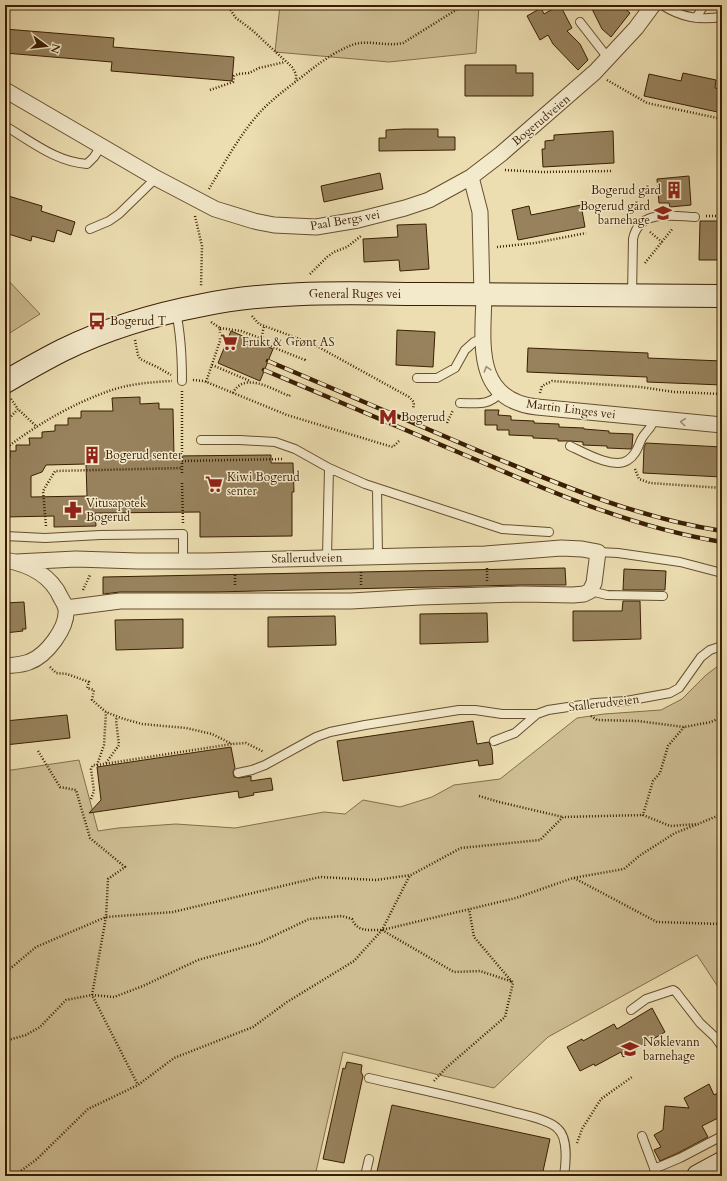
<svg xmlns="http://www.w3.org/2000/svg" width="727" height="1181" viewBox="0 0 727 1181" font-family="Cardo,serif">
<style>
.green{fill:#cebd93;stroke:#846e4a}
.building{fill:#97825d;stroke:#3a1e02;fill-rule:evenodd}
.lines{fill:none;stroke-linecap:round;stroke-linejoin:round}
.lane-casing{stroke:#664e2e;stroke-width:10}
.street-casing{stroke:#664e2e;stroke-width:17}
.secondary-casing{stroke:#3a1e02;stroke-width:24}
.path{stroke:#3a1e02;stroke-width:2.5;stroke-dasharray:1 2;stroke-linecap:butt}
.lane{stroke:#f3eacc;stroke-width:8}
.street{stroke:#f3eacc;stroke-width:15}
.secondary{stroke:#f3eacc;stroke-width:22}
.rail-casing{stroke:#3a1e02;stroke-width:4.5}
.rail{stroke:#f3eacc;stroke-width:3;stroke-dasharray:9;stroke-linecap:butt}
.oneway{stroke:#a08e71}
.labels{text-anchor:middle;stroke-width:3;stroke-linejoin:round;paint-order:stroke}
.street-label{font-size:12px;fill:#3a1e02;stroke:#f3eacc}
.poi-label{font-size:12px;fill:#3a1e02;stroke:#f3eacc;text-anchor:start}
</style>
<rect width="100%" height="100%" fill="#ecdeb1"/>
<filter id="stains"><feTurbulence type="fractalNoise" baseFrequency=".005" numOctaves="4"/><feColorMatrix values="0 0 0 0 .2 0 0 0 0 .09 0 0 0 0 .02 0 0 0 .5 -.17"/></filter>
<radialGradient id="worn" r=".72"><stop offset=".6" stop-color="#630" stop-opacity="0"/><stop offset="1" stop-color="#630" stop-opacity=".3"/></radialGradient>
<!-- green -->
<path class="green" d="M280 5H479L476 53 389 62 275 52Z
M5 277 40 314 5 336Z
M722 663V993L697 955 548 1037 494 1088 343 1052 315 1176H5V771L79 760 98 831 118 828 176 824 235 828 324 812 345 814 363 800 400 807 432 797 454 785 500 779 577 718 604 714 661 710 682 699 706 675Z"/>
<!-- building -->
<path class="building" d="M560 5 572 28 567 31 580 44 588 60 578 70 553 44 548 35 540 40 527 16 541 8 544 14Z
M590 5H621L630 13 611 37 602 29Z
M5 29 114 38 113 47 234 57 232 81 111 71 112 62 5 53Z
M465 65H516V73H533V96H465Z
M683 73 716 80 715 88 722 89V113L644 96 649 74 681 81Z
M404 129H438V137H455V150L379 151V138H386V130Z
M613 131 614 163 543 167 542 149H545V141L554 140V135Z
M380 173 383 189 324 202 321 186Z
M689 176 691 205 670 207 669 203H659L657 179Z
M5 195 42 206 41 211 75 222 71 235 57 230 54 242 32 236 31 241 5 233Z
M581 205 585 227 518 240 512 210 529 206 531 215Z
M700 221H722V260H699Z
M426 224 429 269 400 271 399 260 364 262 363 239 398 237 397 225Z
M397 330 435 332 433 367 396 365Z
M231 331 273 349 260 381 218 363Z
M528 348 648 353V358L722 361V385L647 382V377L527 372Z
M140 397V404L159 403V409H173L174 456 271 455V463H293L294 492H292V536L200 537V512L95 513 96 526 54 527V516L5 517V458H10V451H16V445H30L29 438H42V432L55 431V425H68V418H81V411H113L112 398ZM86 464 87 496 31 497V476L42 472 46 465Z
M485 410H499L498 415 511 416V420L534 421V423L559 424V427L584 428V429L609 431V433L633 434 632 447 631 449 607 448V446L583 445V442L570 441H558V439L533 438V436L509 435V430H497V425H485Z
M646 443 722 447V477L643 473 644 447Z
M565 568 566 585H521L213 592H120L103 594V577Z
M624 569 666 571 665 590H623Z
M623 601H640L641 639 573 641V611H622Z
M24 602 26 629H22L23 631 5 633V603Z
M487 613 488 642 420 644V614Z
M335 616 336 645 268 647V617Z
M183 619V648L116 650 115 620Z
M67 715 70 738 5 745V721Z
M473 721 477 744 489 742 492 750 493 764 479 766 478 760 343 781 337 741Z
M231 747 235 768 233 772 234 777 239 778 251 776V781L271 778 273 790 253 793 254 795 239 798 238 791 89 813 101 800 97 767Z
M652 1008 665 1032 623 1057 621 1052 595 1066 594 1064 580 1071 567 1047 582 1039 583 1041 614 1024 617 1029Z
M347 1062 362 1065 361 1072 363 1076 344 1163 323 1159 343 1068 345 1069Z
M709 1084 714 1095 722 1091V1116L702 1126 708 1137 678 1153 660 1161 654 1150 661 1147 654 1135 663 1130 665 1106 689 1108 684 1098Z
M392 1105 550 1139 542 1176H376Z"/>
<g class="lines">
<!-- lane casing -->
<g class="lane-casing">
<path id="lane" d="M662 5C682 18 699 20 722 17
M696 18 704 5
M580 22 608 58
M5 126C31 141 56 162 87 164L94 157 101 146
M90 229 109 221 119 214 156 178
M632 295 633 239C639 209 671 216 695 217
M176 312C181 335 182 357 182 381
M417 378H437L455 368 465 350 474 342 483 338
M460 403C477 403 489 406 500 393
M201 440H240L275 442 295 449 329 468 327 557
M570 446C583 452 614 470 628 460 636 455 638 447 641 440 645 431 652 429 654 419
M329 468 365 484 502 529 549 532
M377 488 378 556
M5 536 45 538 100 535 183 534V561
M598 552 618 553 680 562 722 573
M590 591 607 595 663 596
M494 741 515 733 537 714
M238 773 252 770 265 765 316 737 330 732 365 725 459 710H475L502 714H537L548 710 595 703 626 701 670 693 679 688 701 657 710 650 722 646
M631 1010 646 999 673 990 676 992 700 1023 715 1037 722 1047
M369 1078C417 1089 465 1099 513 1112 525 1115 550 1120 558 1129 568 1138 566 1163 564 1176
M642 1136 657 1176
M654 1169 680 1158 722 1136
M365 1176 369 1159"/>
</g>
<!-- street casing -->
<g class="street-casing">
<path id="street" d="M5 90 156 178 215 209 254 221 274 225 316 227 358 220 405 208 429 200 471 177 501 154 595 72 636 28 653 5
M471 177 480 212 482 295
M484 295C483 342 473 400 537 407L722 425
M5 560C28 564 51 575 61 598 63 601 65 605 66 609 68 628 46 656 29 662 22 665 13 665 5 666
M16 562 76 559 138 561H207L485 554 561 548 582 549 598 552 594 583 590 591 584 594 573 595 521 594 420 597 351 601H120L66 608"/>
</g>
<!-- secondary casing -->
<g class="secondary-casing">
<path id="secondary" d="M5 382C24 371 43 360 63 350 106 329 156 314 203 305 280 289 360 294 438 294 533 295 627 295 722 296
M698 1176 722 1163"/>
</g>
<!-- path -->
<path class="path" d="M227 5 236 18 252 30 292 67 296 74V81
M607 80 647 103 722 119
M210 90 233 82 234 76 238 74 249 73 259 68 285 62
M505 170 541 172 613 171
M209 189C225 162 241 132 263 109 277 95 293 84 308 72 321 62 336 51 352 45 368 39 386 47 403 43L464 5
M195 216 202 246 201 286
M706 216H722
M650 232 662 242
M497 247 535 243 586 233
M645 263 673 228
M310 274 327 257 334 252 347 247 361 236
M252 316 259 324 313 344 409 397C413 401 415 402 413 408
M264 327C262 333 261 338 265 344L305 360V362
M220 328 241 331 263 339
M135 340 138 355 140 359 159 368 171 375
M212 365 250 381
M193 380 204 381 287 415 389 446 393 447 399 441
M206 382 220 341V328L211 322
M182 391V475
M233 393C244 371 272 389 289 396L290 395
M540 393 542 386 552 381 641 387 674 392 722 394
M11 399 18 409
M5 423 18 409 37 427
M447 423 453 410
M5 449C36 425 72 404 109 391 128 384 151 382 172 381
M182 461 283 459
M635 469 639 479 650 483 722 488
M182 483 183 523
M46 526 43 491 55 471 182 468
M487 568V581
M361 572V585
M235 575V586
M83 590 90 575
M50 667 56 673 67 674 89 682 87 688 94 690 92 700 106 712 121 718 142 724 186 728 212 734 232 744
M591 716 597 720 638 721 684 727 711 722 722 717
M684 727 668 746 660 773 653 781 643 815 670 826 698 824 722 814
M38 751 60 787 76 790 90 838 125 867 108 879 106 917 92 995 138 1085
M106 763 119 745 116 720 117 717
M97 765 232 744 246 743 264 752
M479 796 499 802 563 817
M91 799 94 791 91 769 93 765H97L104 745 106 712
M574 878 657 922 722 924
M382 930 454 972 480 971 513 982
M5 973 36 947 106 917 173 912 320 877 376 880 411 875 461 848 540 840 563 817 643 815
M5 1041 26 1035 40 1027 66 1000 92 995 114 997 143 986 198 960 259 943 309 919 342 916 352 919C357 932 369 930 382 930L516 898 573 878 624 869 639 856 675 833 698 824
M434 1081 447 1067 505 1017 513 983 474 937 469 909
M577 1143 582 1129 601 1099 632 1077
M14 1176 37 1159 88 1109 138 1085 174 1058 253 1027 287 1002 354 961 382 930 410 875"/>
<!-- lane -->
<use href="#lane" class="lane"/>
<!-- street -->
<use href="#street" class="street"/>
<!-- secondary -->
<use href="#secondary" class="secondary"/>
<!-- rail casing -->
<g class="rail-casing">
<path id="rail" d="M268 361C339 391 409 421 479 451 561 485 634 517 722 531
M264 370C336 400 407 431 479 461 558 495 636 528 722 542"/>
</g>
<!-- rail -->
<use href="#rail" class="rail"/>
</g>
<!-- one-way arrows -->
<defs><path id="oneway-chevron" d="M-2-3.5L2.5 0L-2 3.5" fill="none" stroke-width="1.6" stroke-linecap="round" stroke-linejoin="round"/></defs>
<g class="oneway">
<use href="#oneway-chevron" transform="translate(487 369) rotate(-107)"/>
<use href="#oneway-chevron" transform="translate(683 422) rotate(-175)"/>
</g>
<!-- icons -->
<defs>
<g id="building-bare" transform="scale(1.38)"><path d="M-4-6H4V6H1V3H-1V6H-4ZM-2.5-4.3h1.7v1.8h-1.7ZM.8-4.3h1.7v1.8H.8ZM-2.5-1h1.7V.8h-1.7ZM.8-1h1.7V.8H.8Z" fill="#8f2418" stroke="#f3eacc" stroke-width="2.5" paint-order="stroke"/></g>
<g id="school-bare" transform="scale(1.38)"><path d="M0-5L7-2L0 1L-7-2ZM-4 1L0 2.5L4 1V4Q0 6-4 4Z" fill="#8f2418" stroke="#f3eacc" stroke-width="2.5" paint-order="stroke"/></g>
<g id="bus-bare" transform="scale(1.38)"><path d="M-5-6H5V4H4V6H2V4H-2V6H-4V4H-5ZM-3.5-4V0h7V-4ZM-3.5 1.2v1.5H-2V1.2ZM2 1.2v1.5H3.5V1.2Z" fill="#8f2418" stroke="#f3eacc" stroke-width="2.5" paint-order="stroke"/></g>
<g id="supermarket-bare" transform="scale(1.38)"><path d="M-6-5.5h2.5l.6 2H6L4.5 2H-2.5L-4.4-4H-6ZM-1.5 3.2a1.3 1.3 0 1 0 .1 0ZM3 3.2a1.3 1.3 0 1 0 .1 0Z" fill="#8f2418" stroke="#f3eacc" stroke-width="2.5" paint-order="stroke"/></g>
<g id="metro-bare" transform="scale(1.38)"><path d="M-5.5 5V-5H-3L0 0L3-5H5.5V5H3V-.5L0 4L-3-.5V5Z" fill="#8f2418" stroke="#f3eacc" stroke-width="2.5" paint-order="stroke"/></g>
<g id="pharmacy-bare" transform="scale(1.38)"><path d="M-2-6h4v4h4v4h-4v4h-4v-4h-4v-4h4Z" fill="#8f2418" stroke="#f3eacc" stroke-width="2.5" paint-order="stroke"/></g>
</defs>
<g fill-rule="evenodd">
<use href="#building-bare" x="674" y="190"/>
<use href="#school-bare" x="663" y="213"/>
<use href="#bus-bare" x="97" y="321"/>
<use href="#supermarket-bare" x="229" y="342"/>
<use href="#metro-bare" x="388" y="417"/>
<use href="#building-bare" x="92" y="455"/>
<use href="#supermarket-bare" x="214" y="484"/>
<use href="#pharmacy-bare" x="73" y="510"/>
<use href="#school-bare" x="630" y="1049"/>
</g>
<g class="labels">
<!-- street labels -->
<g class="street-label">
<text transform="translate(541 120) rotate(-40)" y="4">Bogerudveien</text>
<text transform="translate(345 220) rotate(-10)" y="4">Paal Bergs vei</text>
<text x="355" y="298">General Ruges vei</text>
<text transform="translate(571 409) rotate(7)" y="4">Martin Linges vei</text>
<text transform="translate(307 558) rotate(-1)" y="4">Stallerudveien</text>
<text transform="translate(604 703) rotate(-7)" y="4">Stallerudveien</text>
</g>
<!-- poi labels -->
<g class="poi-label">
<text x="661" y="194" text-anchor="end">Bogerud gård</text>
<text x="650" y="210" text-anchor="end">Bogerud gård<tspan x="650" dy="14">barnehage</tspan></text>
<text x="110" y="325">Bogerud T</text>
<text x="242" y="346">Frukt &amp; Grønt AS</text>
<text x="401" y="421">Bogerud</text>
<text x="105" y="459">Bogerud senter</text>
<text x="227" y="481">Kiwi Bogerud<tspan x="227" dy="14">senter</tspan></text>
<text x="86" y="507">Vitusapotek<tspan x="86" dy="14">Bogerud</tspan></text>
<text x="643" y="1046">Nøklevann<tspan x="643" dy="14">barnehage</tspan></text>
</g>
</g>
<!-- margin -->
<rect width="727" height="1181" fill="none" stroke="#ecdeb1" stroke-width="20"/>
<rect x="6" y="6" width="715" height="1169" fill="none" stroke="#3a1e02" stroke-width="2"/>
<rect x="10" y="10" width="707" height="1161" fill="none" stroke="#3a1e02"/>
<!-- north arrow -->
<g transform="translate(46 46) rotate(105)" stroke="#f3eacc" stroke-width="3" paint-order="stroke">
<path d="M0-3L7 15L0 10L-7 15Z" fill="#3a1e02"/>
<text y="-6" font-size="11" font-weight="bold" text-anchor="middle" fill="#3a1e02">N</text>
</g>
<rect width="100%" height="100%" filter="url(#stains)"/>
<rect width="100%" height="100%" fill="url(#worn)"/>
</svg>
